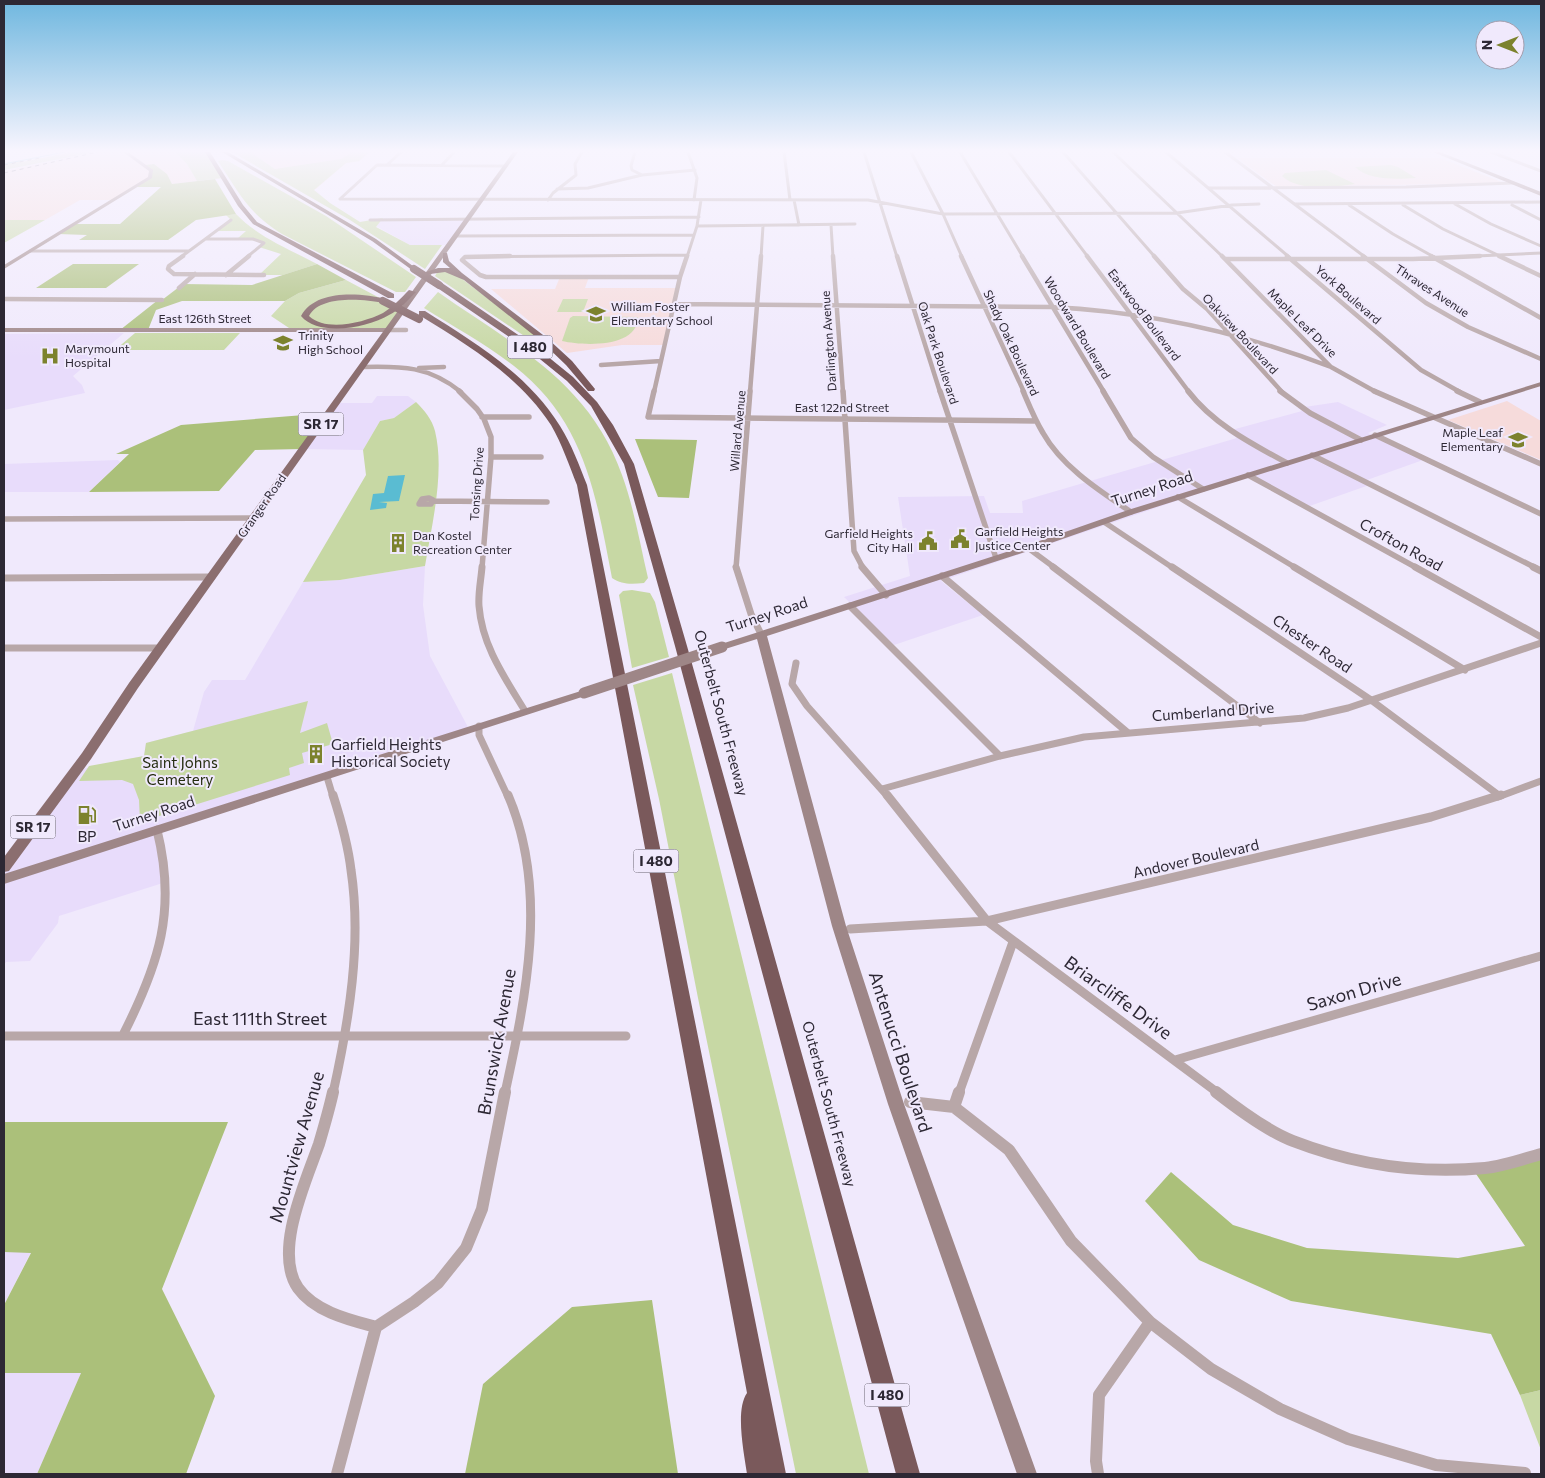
<svg xmlns="http://www.w3.org/2000/svg" width="1545" height="1478" viewBox="0 0 1545 1478" font-family="Commissioner,sans-serif">
<style>
.built{fill:#e8dcfb}
.industrial{fill:#f6dbda}
.education{fill:#f6dbdb}
.green{fill:#c7d8a4}
.forest{fill:#abc07a}
.water{fill:#5abcd2}
.lines{fill:none;stroke-linecap:round;stroke-linejoin:round}
.stream{stroke:#5abcd2;stroke-width:1}
.street-far5{stroke:#b8a7a8;stroke-width:3}
.street-far4{stroke:#b8a7a8;stroke-width:4.5}
.street-far3{stroke:#b8a7a8;stroke-width:5.5}
.street-far2{stroke:#b8a7a8;stroke-width:7}
.street-far1{stroke:#b8a7a8;stroke-width:9}
.street{stroke:#b8a7a8;stroke-width:12}
.secondary{fill:#9e8687;fill-rule:evenodd}
.primary{fill:#8b6e6f;fill-rule:evenodd}
.highway{fill:#7a595b;fill-rule:evenodd}
.rail{stroke:#57525f;stroke-width:1;stroke-dasharray:4 4;stroke-linecap:butt}
.secondary-bridge{stroke:#9e8687;stroke-width:11}
.highway-bridge{stroke:#7a595b;stroke-width:8}
.labels{text-anchor:middle;stroke-width:4;stroke-linejoin:round;paint-order:stroke}
.far-street-label{font-size:12px;fill:#2d2834;stroke:#f0e9fc}
.far-poi-label{font-size:12px;fill:#2d2834;stroke:#f0e9fc;text-anchor:start}
.shield{fill:#f0e9fc;stroke:#686270;stroke-width:1}
.shield-label{font-size:14px;font-weight:bold;fill:#2d2834}
.street-label{font-size:15px;fill:#2d2834;stroke:#f0e9fc}
.poi-label{font-size:15px;fill:#2d2834;stroke:#f0e9fc;text-anchor:start}
.park-label{font-size:15px;fill:#252d0f;stroke:#f0e9fc}
.near-street-label{font-size:18px;fill:#2d2834;stroke:#f0e9fc}
</style>
<rect width="100%" height="100%" fill="#f0e9fc"/>
<!-- built -->
<path class="built" d="M383 218H470L450 245H410L376 226Z
M124 333 73 376 82 385 85 393 4 410V334Z
M377 396H408L416 402 394 418 380 421 363 450 302 449 336 403H372Z
M1338 402 1387 425 1368 433 1423 460 1367 480 1375 483 1304 508 1247 477 941 581 983 615 894 645 844 597 910 576 898 497 984 496 990 513H1023L1022 501 1237 438 1228 431 1302 411 1298 408Z
M118 460 120 462 89 492H4V464Z
M425 566 423 605 430 656 469 729 157 830 166 882 59 916 58 923 30 961 6 962 4 965V868L77 770 144 756 146 743 193 731 204 692 212 680H245L303 582 340 580Z
M4 1252H31L4 1305Z
M4 1373H81L37 1474H4Z"/>
<!-- industrial -->
<path class="industrial" d="M97 152H175L187 164 197 181 172 184 167 174 154 164 146 165 151 171 150 177 114 200H80L45 220H4V171Z
M250 152H369L359 161 346 163 316 189 275 169Z"/>
<!-- education -->
<path class="education" d="M1237 158H1440L1504 183 1277 187Z
M560 277H589L585 288H678L664 345H622L567 353 491 289H555Z
M1507 401 1541 421V460L1448 420Z"/>
<!-- green -->
<path class="green" d="M72 152H95L4 170V163L23 160 22 162Z
M175 152H207L223 178 197 181 187 164Z
M232 152H250L275 169 341 159 352 152H369L359 161 346 163 314 190 330 203 360 222 383 218 376 227 410 245H442L425 269 350 220Z
M222 160 228 161 326 216 416 277 405 292H396L282 234C249 214 239 193 218 161Z
M1391 165 1398 167 1416 178C1397 179 1370 181 1355 167Z
M1326 170 1355 184C1334 187 1299 192 1282 176L1285 173Z
M236 214C258 237 289 249 317 264L283 275H259L281 254 259 247 262 245 261 241 237 239 246 231H216L230 219 226 215Z
M4 220H45L4 243Z
M438 271 453 272 527 328 554 354H551L435 276Z
M346 280 404 311 389 330H292L271 316 285 301 299 293Z
M438 292C513 345 589 381 622 475 634 508 640 544 648 578L644 583C632 584 622 585 612 578 596 495 585 421 514 366 486 344 454 327 424 308Z
M563 299H588L583 312H557Z
M573 316 638 317C638 348 584 346 562 341L570 318Z
M135 333H240L224 350H115Z
M416 402C424 410 432 419 435 431 445 472 432 524 425 566L340 580 303 582 366 475 363 450 380 421 394 418Z
M632 590 650 593 655 602 669 657 632 668 619 595 623 591Z
M672 673 869 1474H796L698 998 659 799 633 685Z
M308 701 300 733 327 723 333 744 302 753 304 763 289 768 290 775 140 822 139 800 133 784 122 780 79 781 89 766 144 756 146 743Z
M1541 1390V1450L1520 1395Z"/>
<!-- forest -->
<path class="forest" d="M154 164 167 174 172 184 215 179 236 214 196 220 168 240H79L87 235 58 234 75 224H120L161 187H137L150 177 151 171 145 165Z
M73 264H139L106 288H36Z
M317 264 346 280 299 293 285 301H182L156 310 148 330H120L158 300H162L183 284 252 285Z
M329 413 302 449 255 450 219 491 89 492 129 454H116L181 425Z
M635 439 697 440 689 498 658 497Z
M4 1122H228L162 1289 215 1396 186 1474H37L81 1373H4V1305L31 1253 4 1252Z
M1541 1154V1390L1520 1395 1491 1334 1291 1301 1199 1260 1145 1201 1171 1172 1233 1225 1307 1248 1458 1258 1525 1246 1472 1168Z
M652 1300 678 1474H465L483 1384 572 1307Z"/>
<!-- water -->
<path class="water" d="M405 475 399 501 379 502 387 503 386 508 370 510 373 494 384 493 388 476Z"/>
<g class="lines">
<!-- stream -->
<path class="stream" d="M4 164 65 152"/>
<!-- street-far5 -->
<path class="street-far5" d="M635 152 631 166 632 170 642 175
M688 152 697 178 694 200
M784 152 790 200
M864 152 897 257
M911 152 943 214 962 257
M960 152 1023 257
M1009 152 1088 257
M1063 152 1155 257
M1113 152 1223 257
M1166 152 1289 257
M1225 152 1365 257
M1491 152 1541 171
M388 164 401 152
M442 165 454 152
M1209 188 1406 187 1513 183
M557 189 588 188 642 175 695 170
M340 199 868 200 943 214 1177 213 1232 205 1259 204
M340 199 377 165 506 166
M548 200 553 193 576 175 575 164 582 152
M794 200 799 225
M1295 204 1541 202
M1455 204 1491 224 1541 246
M1349 205 1393 234 1434 257
M1403 205 1443 229 1502 257
M1512 205 1541 220
M370 220 699 217
M831 225 833 257
M697 226 855 224
M456 236 694 235
M206 239H253L264 243 247 257
M30 251H189
M181 257 231 220
M465 257 688 255
M687 257 697 226 701 200
M761 257 763 226
M1454 257 1541 253"/>
<!-- street-far4 -->
<path class="street-far4" d="M183 256 169 266 168 269 174 274 264 275
M510 256 465 257 462 260 480 275 486 277H680
M833 256 843 392
M897 256 940 392
M961 256 1024 392
M1022 256 1104 392
M1087 256 1189 392
M1154 256 1183 289 1207 309 1282 392
M1222 256 1331 367 1376 392
M1287 256 1421 370 1460 392
M1363 256 1426 303 1468 327 1541 359
M1431 256 1541 318
M1499 256 1541 276
M1225 259H1413L1480 256
M226 275 249 256
M179 288 195 274
M4 299 162 300
M674 304 1052 307C1149 312 1240 332 1331 367
M389 330H406
M601 365 661 361
M363 367C402 366 429 366 461 392
M419 368 444 367
M654 392 680 277 687 256
M750 392 761 256"/>
<!-- street-far3 -->
<path class="street-far3" d="M459 391 477 409 484 419 491 437V457L482 568
M654 391 648 417 1036 421
M843 391 854 551 863 568
M940 391 996 558
M1023 391C1029 405 1035 420 1043 433 1062 467 1100 491 1131 512
M1103 391 1131 438 1153 457 1203 489
M1188 391C1213 424 1252 444 1287 463
M1280 391 1310 413 1361 440
M1374 391 1541 464
M1457 391 1480 402
M482 417H529
M1375 435 1541 514
M1312 455 1536 568
M491 457H541
M1248 475 1417 568
M1178 497 1296 568
M429 498 433 500 431 504H419L422 499Z
M434 501 547 502
M4 519 254 518
M1104 522 1173 568
M1028 548 1055 568
M736 568 750 391"/>
<!-- street-far2 -->
<path class="street-far2" d="M482 567C481 580 478 593 479 606 482 646 505 678 525 711
M736 567 751 614 761 634
M862 567 886 595
M1053 567 1260 723
M1172 567 1371 700 1500 796
M1294 567 1465 670
M1415 567 1541 637
M1533 567 1541 571
M942 576 1127 732
M4 578 212 577
M850 606 1000 756
M4 648H160
M796 663 792 684 807 706 888 797
M479 726V735L508 797
M327 777 333 797
M882 789 1000 756 1084 737 1304 718 1348 708 1541 643
M1498 797 1541 781"/>
<!-- street-far1 -->
<path class="street-far1" d="M887 795 987 921 1218 1093
M850 929 987 921 1431 817 1501 795
M123 1035C159 964 177 910 157 830
M4 1036H626
M1175 1060 1541 956
M333 1093C349 1021 362 943 351 870 348 844 341 820 333 795
M505 1093C526 997 549 890 508 795
M959 1093 1013 942"/>
<!-- street -->
<path class="street" d="M333 1092C329 1110 324 1127 319 1144 306 1181 273 1252 298 1288 315 1312 350 1320 376 1327
M1216 1092C1239 1110 1267 1131 1293 1141 1355 1165 1420 1174 1485 1168 1504 1166 1523 1159 1541 1154
M910 1102 954 1107 1009 1150 1071 1241 1150 1322 1211 1369 1280 1409 1348 1439 1436 1465 1525 1473
M954 1107 959 1092
M376 1327 414 1302 438 1283 466 1248 482 1209 505 1092
M337 1474 376 1327
M1098 1474 1096 1461 1099 1395 1150 1322"/>
<!-- secondary -->
<path class="secondary" d="M123 152H128L153 170 152 178 4 269V265L148 177 149 171Z
M4 328H389L392 330 389 332H4Z
M1541 382V386L1134 514 1031 550 767 636 846 926 904 1104 1037 1474H1017L888 1104 832 926 757 639 722 650 717 647 718 645 1025 546 1128 510Z
M584 690 588 691 589 693 588 695 4 884V874Z"/>
<!-- primary -->
<path class="primary" d="M513 152H518L138 688 91 759 9 871 4 872V857L82 753 129 683Z
M1433 152H1440L1541 192V196Z"/>
<!-- highway -->
<path class="highway" d="M205 152H210L243 205 257 222 394 294V298H388L253 224 238 206Z
M222 152H228L376 239 417 269 412 270 372 241Z
M443 253H447L449 261 462 273 547 338 572 361 595 389 594 391H588L566 365 541 341 464 280 445 272 423 275V273L438 268H450L443 262Z
M436 283H442L536 347 573 377 597 402 613 425 634 464 687 646 920 1474H896L675 646 624 464 591 406 567 381 530 351 436 287Z
M409 290 416 292C408 300 399 310 389 315 367 328 319 337 301 316 316 289 360 293 386 299V303H383C363 299 320 295 309 316 326 332 363 323 383 313 393 307 401 298 409 290Z
M419 311H425C475 343 528 374 560 426 572 445 579 465 587 485L786 1474H747C744 1453 735 1410 747 1393L577 485C569 465 562 444 551 425 519 376 468 345 419 315Z"/>
<!-- rail -->
<path class="rail" d="M4 165 40 158
M4 173 98 152"/>
<!-- secondary-bridge -->
<path class="secondary-bridge" d="M584 693 722 647"/>
<!-- highway-bridge -->
<path class="highway-bridge" d="M414 269 439 285
M383 301 419 319"/>
</g>
<!-- sky -->
<linearGradient id="sky" x2="0" y2="1"><stop stop-color="#6fb7df"/><stop offset="0.42" stop-color="#f8f5fe"/><stop offset="1" stop-color="#f8f5fe" stop-opacity="0"/></linearGradient>
<rect width="1545" height="359" fill="url(#sky)"/>
<!-- icons -->
<defs>
<g id="school-bare" transform="scale(1.5)"><path d="M0-5L7-2L0 1L-7-2ZM-4 1L0 2.5L4 1V4Q0 6-4 4Z" fill="#7c822d" stroke="#f0e9fc" stroke-width="2.5" paint-order="stroke"/></g>
<g id="hospital-bare" transform="scale(1.5)"><path d="M-5-5h3v3.5h4V-5h3V5h-3V1.5h-4V5h-3Z" fill="#7c822d" stroke="#f0e9fc" stroke-width="2.5" paint-order="stroke"/></g>
<g id="civic-bare" transform="scale(1.5)"><path d="M-.6-6.5H3V-4.5H.6V-3L4-1V1h2V6H-6V1h2V-1L-.6-3ZM-1.2 2.5V6h2.4V2.5Z" fill="#7c822d" stroke="#f0e9fc" stroke-width="2.5" paint-order="stroke"/></g>
<g id="building-bare" transform="scale(1.5)"><path d="M-4-6H4V6H1V3H-1V6H-4ZM-2.5-4.3h1.7v1.8h-1.7ZM.8-4.3h1.7v1.8H.8ZM-2.5-1h1.7V.8h-1.7ZM.8-1h1.7V.8H.8Z" fill="#7c822d" stroke="#f0e9fc" stroke-width="2.5" paint-order="stroke"/></g>
<g id="fuel-bare" transform="scale(1.5)"><path d="M-5.5-6h7V0h2V4h1.3V-2.5L3-4.5l.8-.8L6-3V5H2.5V1h-1V6h-7ZM-4.2-4.7v3.2H.2V-4.7Z" fill="#7c822d" stroke="#f0e9fc" stroke-width="2.5" paint-order="stroke"/></g>
</defs>
<g fill-rule="evenodd">
<use href="#school-bare" x="596" y="314"/>
<use href="#school-bare" x="283" y="343"/>
<use href="#hospital-bare" x="50" y="356"/>
<use href="#school-bare" x="1518" y="440"/>
<use href="#civic-bare" x="960" y="539"/>
<use href="#civic-bare" x="928" y="541"/>
<use href="#building-bare" x="398" y="543"/>
<use href="#building-bare" x="316" y="754"/>
<use href="#fuel-bare" x="87" y="815"/>
</g>
<g class="labels">
<!-- far-street labels -->
<g class="far-street-label">
<text transform="translate(1432 291) rotate(33)" y="4">Thraves Avenue</text>
<text transform="translate(1348 295) rotate(41)" y="4">York Boulevard</text>
<text transform="translate(1144 315) rotate(53)" y="4">Eastwood Boulevard</text>
<text x="205" y="323">East 126th Street</text>
<text transform="translate(1302 323) rotate(45)" y="4">Maple Leaf Drive</text>
<text transform="translate(1077 328) rotate(59)" y="4">Woodward Boulevard</text>
<text transform="translate(1240 334) rotate(47)" y="4">Oakview Boulevard</text>
<text transform="translate(829 341) rotate(-94)" y="4">Darlington Avenue</text>
<text transform="translate(1011 343) rotate(65)" y="4">Shady Oak Boulevard</text>
<text transform="translate(938 353) rotate(72)" y="4">Oak Park Boulevard</text>
<text x="842" y="412">East 122nd Street</text>
<text transform="translate(738 431) rotate(-85)" y="4">Willard Avenue</text>
<text transform="translate(477 484) rotate(-86)" y="4">Tonsing Drive</text>
<text transform="translate(262 506) rotate(-55)" y="4">Granger Road</text>
</g>
<!-- far-poi labels -->
<g class="far-poi-label">
<text x="611" y="311">William Foster<tspan x="611" dy="14">Elementary School</tspan></text>
<text x="298" y="340">Trinity<tspan x="298" dy="14">High School</tspan></text>
<text x="65" y="353">Marymount<tspan x="65" dy="14">Hospital</tspan></text>
<text x="1503" y="437" text-anchor="end">Maple Leaf<tspan x="1503" dy="14">Elementary</tspan></text>
<text x="975" y="536">Garfield Heights<tspan x="975" dy="14">Justice Center</tspan></text>
<text x="913" y="538" text-anchor="end">Garfield Heights<tspan x="913" dy="14">City Hall</tspan></text>
<text x="413" y="540">Dan Kostel<tspan x="413" dy="14">Recreation Center</tspan></text>
</g>
<!-- shield labels -->
<g class="shield">
<rect x="507.5" y="335.5" width="45" height="23" rx="4"/>
<rect x="298.5" y="412.5" width="45" height="23" rx="4"/>
<rect x="10.5" y="815.5" width="45" height="23" rx="4"/>
<rect x="633.5" y="849.5" width="45" height="23" rx="4"/>
<rect x="864.5" y="1383.5" width="45" height="23" rx="4"/>
</g>
<g class="shield-label">
<text x="530" y="352">I 480</text>
<text x="321" y="429">SR 17</text>
<text x="33" y="832">SR 17</text>
<text x="656" y="866">I 480</text>
<text x="887" y="1400">I 480</text>
</g>
<!-- street labels -->
<g class="street-label">
<text transform="translate(1152 489) rotate(-18)" y="5">Turney Road</text>
<text transform="translate(1401 545) rotate(29)" y="5">Crofton Road</text>
<text transform="translate(767 615) rotate(-18)" y="5">Turney Road</text>
<text transform="translate(1312 644) rotate(34)" y="5">Chester Road</text>
<text transform="translate(1213 712) rotate(-4)" y="5">Cumberland Drive</text>
<text transform="translate(721 713) rotate(75)" y="5">Outerbelt South Freeway</text>
<text transform="translate(154 814) rotate(-18)" y="5">Turney Road</text>
<text transform="translate(1196 859) rotate(-13)" y="5">Andover Boulevard</text>
<text transform="translate(829 1104) rotate(75)" y="5">Outerbelt South Freeway</text>
</g>
<!-- poi labels -->
<g class="poi-label">
<text x="331" y="750">Garfield Heights<tspan x="331" dy="17">Historical Society</tspan></text>
<text x="87" y="842" text-anchor="middle">BP</text>
</g>
<!-- park labels -->
<g class="park-label">
<text x="180" y="768">Saint Johns<tspan x="180" dy="17">Cemetery</tspan></text>
</g>
<!-- near-street labels -->
<g class="near-street-label">
<text transform="translate(1354 992) rotate(-16)" y="6">Saxon Drive</text>
<text transform="translate(1118 998) rotate(36)" y="6">Briarcliffe Drive</text>
<text x="260" y="1025">East 111th Street</text>
<text transform="translate(497 1042) rotate(-80)" y="6">Brunswick Avenue</text>
<text transform="translate(900 1052) rotate(72)" y="6">Antenucci Boulevard</text>
<text transform="translate(297 1147) rotate(-74)" y="6">Mountview Avenue</text>
</g>
</g>
<!-- border -->
<rect width="1545" height="1478" fill="none" stroke="#2d2834" stroke-width="10"/>
<!-- north arrow -->
<g transform="translate(1500 45) rotate(270)"><circle r="24" fill="#f0e9fc" stroke="#a29cac"/>
<path d="M0-4L9 19L0 12L-9 19Z" fill="#7c822d"/>
<text y="-8" font-size="14" font-weight="bold" text-anchor="middle" fill="#2d2834">N</text>
</g>
</svg>
